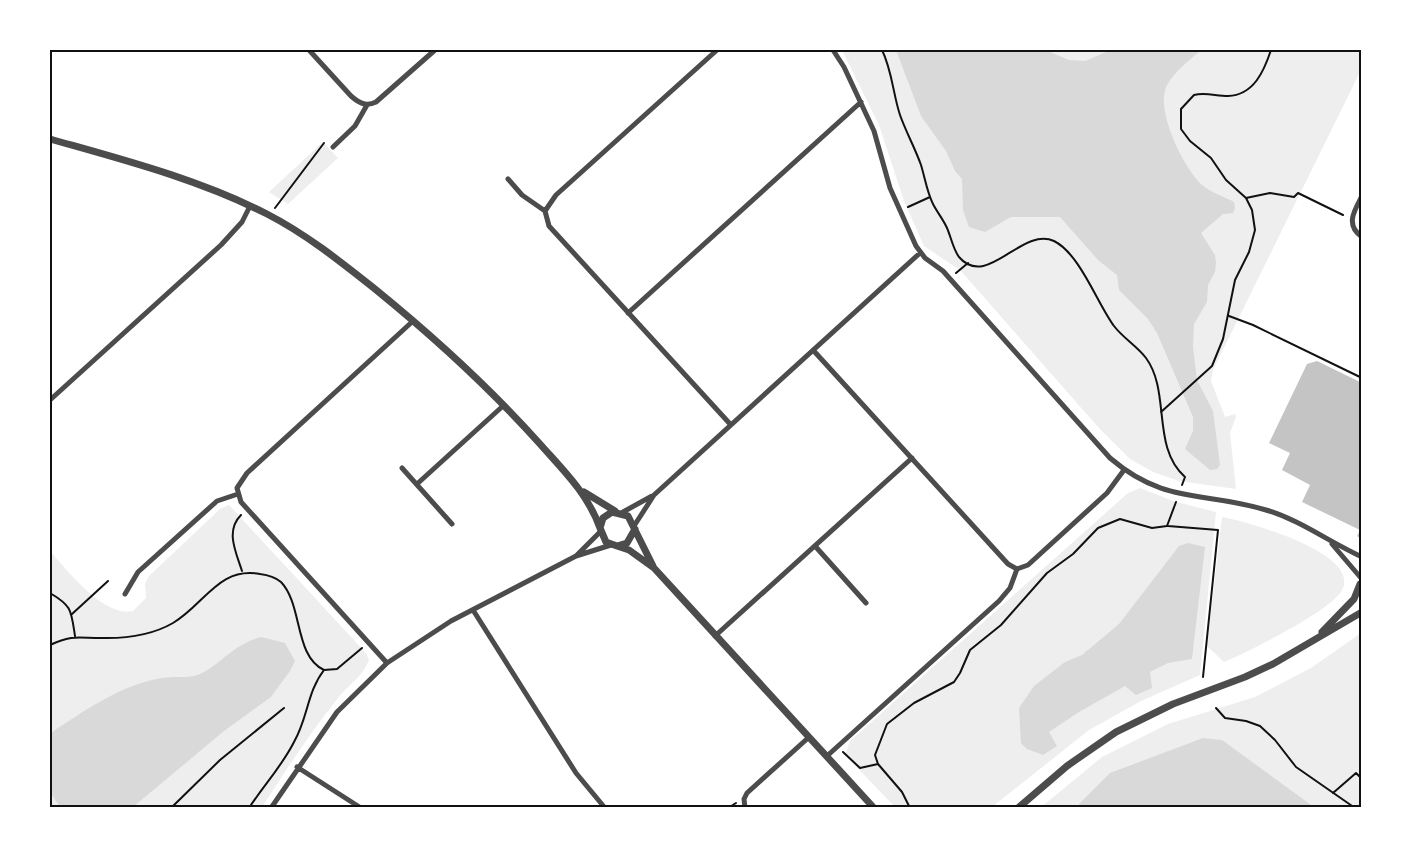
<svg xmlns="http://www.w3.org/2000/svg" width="1411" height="857" viewBox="0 0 1411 857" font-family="Arial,sans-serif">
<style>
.green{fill:#eee}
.water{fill:#d9d9d9}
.building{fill:#c4c4c4}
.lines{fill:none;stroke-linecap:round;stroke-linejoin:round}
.path{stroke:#111;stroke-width:2}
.minor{stroke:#4c4c4c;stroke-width:5}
.tertiary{stroke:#4c4c4c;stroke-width:7}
.neatline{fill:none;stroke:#111;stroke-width:2}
</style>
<rect width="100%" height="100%" fill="#fff"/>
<!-- green -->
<path class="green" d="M842 50H1361V70L1213 370 1211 381 1225 417 1235 414 1236 417 1230 433 1236 489 1179 481 1153 472 1130 459 1098 427 961 271 924 246 904 201 879 125Z
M323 142 338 158 288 204 269 192Z
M1140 488 1173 501 1216 512 1200 675 1141 701 1089 730 992 807H895L845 755 850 741 1128 493Z
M229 505 365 652 369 659C364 676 349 684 338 698 310 733 286 770 262 807H50V551C67 570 104 618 133 611L146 598 145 584 149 576 220 509Z
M1222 517C1245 521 1362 553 1342 590 1331 611 1248 652 1224 662L1207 646Z
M1361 633V807L1040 808 1102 757 1168 724 1255 697 1311 668Z"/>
<!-- water -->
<path class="water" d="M896 50H1045L1069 60 1085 61 1111 50H1201C1190 60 1169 75 1165 91 1158 115 1184 168 1201 184 1211 193 1223 196 1234 202L1235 208 1233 213 1223 214 1201 233 1215 255 1216 263 1215 272 1208 285 1207 302 1194 324 1193 347 1197 380 1213 411 1220 465 1217 469 1210 470 1185 449 1193 431V417L1157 333 1148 319 1119 290 1117 275 1098 260 1060 217H1011L985 232 969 227 963 210 962 179 955 171 946 151 921 116Z
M1188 543 1205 547 1192 659 1168 663 1150 672 1152 688 1136 695 1125 686 1079 712 1049 732 1057 746 1043 755 1027 749 1021 743 1019 708 1034 686 1065 662 1082 655 1119 624 1179 546Z
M261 637 285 643 295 661 290 671 271 697 224 731 133 807H60L50 792V734L55 730C89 708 121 685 162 678 172 676 184 678 194 676 215 671 232 644 261 637Z
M1203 738 1222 740 1314 807H1080L1079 804 1110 773Z"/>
<!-- building -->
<path class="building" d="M1317 361 1362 383V540L1357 536 1360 530 1302 502 1310 485 1282 470 1290 453 1269 443 1307 364Z"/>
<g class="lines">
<!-- path -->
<path class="path" d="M882 50C892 70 893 94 900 115 906 132 915 148 921 165 925 178 927 192 933 204 937 212 943 219 947 228 951 237 953 249 959 257 987 290 1022 226 1054 241 1080 254 1097 303 1114 326 1123 338 1137 346 1146 358 1171 392 1151 447 1185 477L1182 485
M1246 198 1270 193 1294 197 1298 193 1343 215
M908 207 930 197
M275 208 324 143
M956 273 968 263
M1229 316 1253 325 1362 378
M1161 412 1212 366 1223 339 1235 280 1249 252 1255 230 1252 210 1246 198 1226 180 1211 158 1190 141 1181 129V109L1194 95C1205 92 1216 96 1228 96 1254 95 1264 71 1271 50
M241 515C225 531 236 552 242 571
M1168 526 1218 530 1203 677
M50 593C72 606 71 610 75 636
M72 614 108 581
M50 645C75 633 81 639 107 638 129 638 154 634 173 623 204 605 219 566 260 574 268 575 275 577 281 582 303 605 294 656 324 670 307 692 308 718 294 742 282 766 264 785 249 808
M324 670 337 669 362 648
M1216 708 1225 718 1246 721 1260 726 1275 740 1296 767 1355 808
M843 752 860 768 878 764
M1333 793 1356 773 1362 779
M171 808 220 760 284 708
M728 808 736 803
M910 808 902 792 878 764 875 755 887 724 914 703 954 682 960 673 970 650 1001 625 1047 573 1073 554 1098 528 1120 519 1152 528 1167 526 1176 502"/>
<!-- minor -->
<path class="minor" d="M309 50 351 96C359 103 366 107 376 102L435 50
M717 50 556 195 545 211 549 226 731 425
M833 50 844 67 874 131 890 188 916 246 925 258 943 271 1110 458C1165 505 1204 491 1266 510 1300 520 1329 542 1362 557
M333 147 355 126 367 105
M508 179 522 195 545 211
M1362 196C1354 211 1345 225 1362 237
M628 313 861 102
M813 350 1008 564 1017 569 1028 565 1107 493 1124 470
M50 400 221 245 242 222 250 206
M402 468 452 524
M417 484 504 405
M623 512 652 496
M634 526 654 495 920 253
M1332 544 1361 578
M815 546 866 603
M577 555 600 532
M125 594 138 572 217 501 238 494
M473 610 576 773 605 808
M715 636 912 458
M387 663 241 502 237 488 247 473 413 321
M827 756 999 601 1010 588 1017 569
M297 767 361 808
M271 808 337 712 387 663 451 621 576 556 611 545
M745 808 744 799 747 793 808 738"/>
<!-- tertiary -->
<path class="tertiary" d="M50 139C124 160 198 179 267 214 306 234 341 262 375 289 434 337 489 387 540 444 563 470 588 494 600 528
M584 492 615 511
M635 529 627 543 617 546 606 542 600 528 603 518 612 512 628 516 653 566
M617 546 629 550 654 568 874 808
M1322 632 1354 599 1360 584
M1018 808 1067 766 1116 732 1173 704 1245 677 1273 664 1362 612"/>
</g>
<!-- border -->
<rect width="1411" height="857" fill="none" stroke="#ffffff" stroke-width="102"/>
<rect x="51" y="51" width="1309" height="755" class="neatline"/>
</svg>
